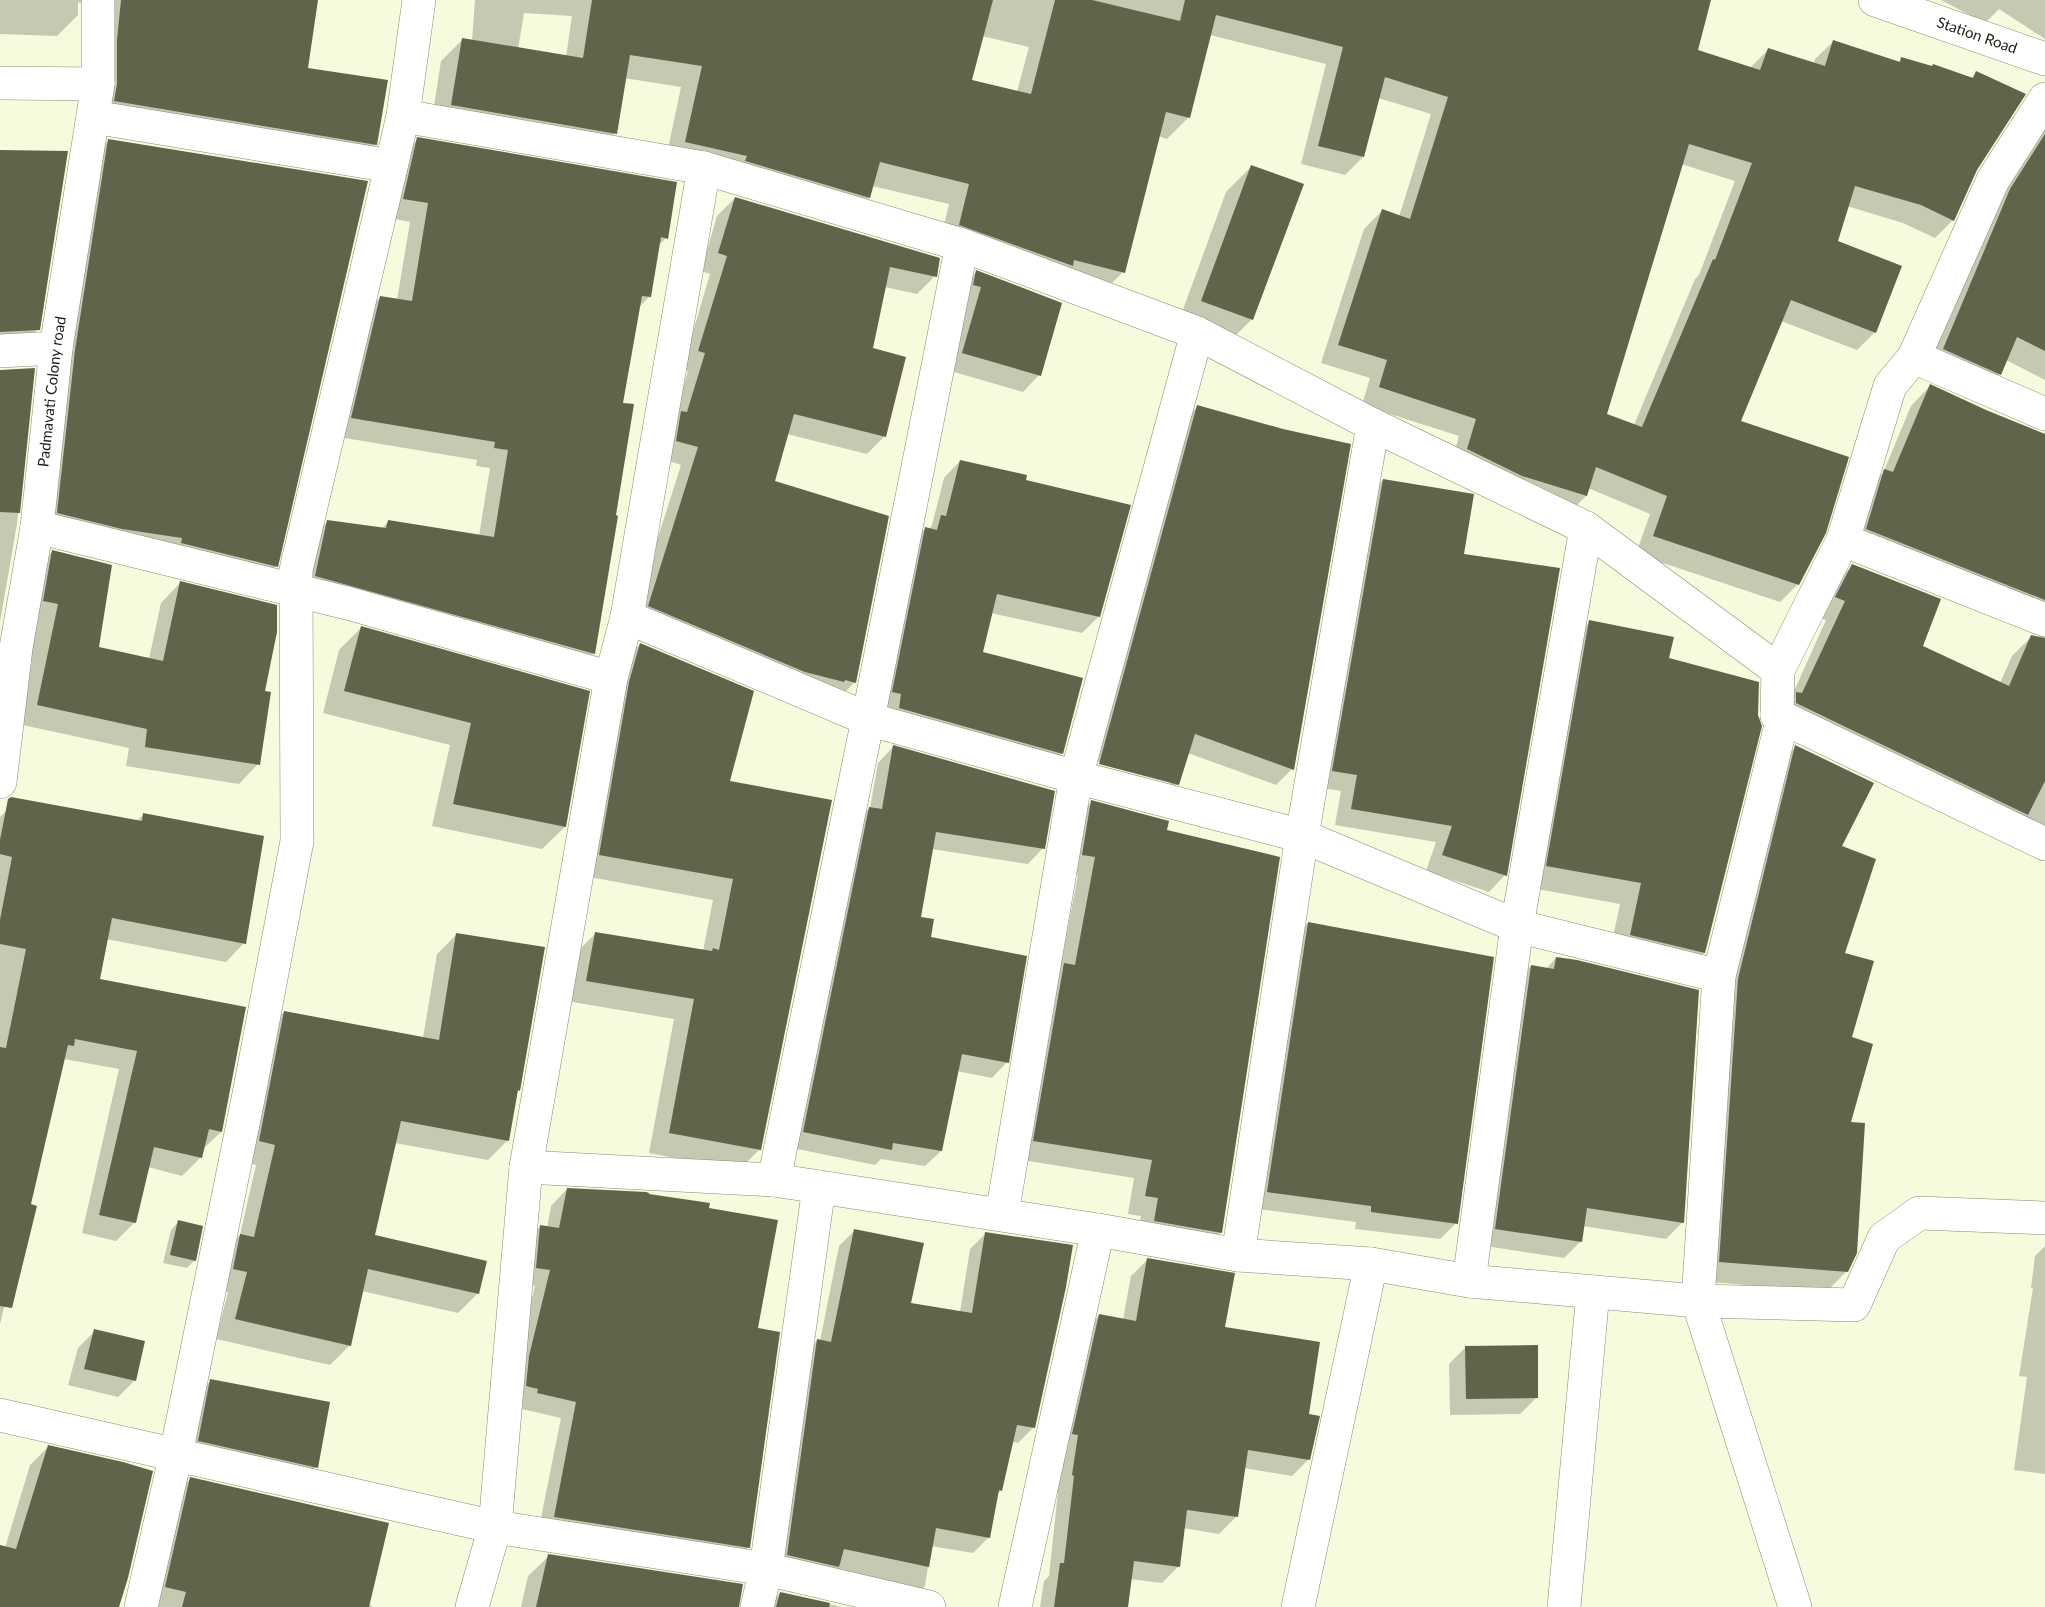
<svg xmlns="http://www.w3.org/2000/svg" width="2045" height="1607" viewBox="0 0 2045 1607" font-family="Lato,sans-serif">
<style>
.shadow{fill:#0003;fill-rule:evenodd}
.building{fill:#61634b;fill-rule:evenodd}
.lines{fill:none;stroke-linecap:round;stroke-linejoin:round}
.street-casing{stroke:#888a71;stroke-width:34}
.secondary-casing{stroke:#888a71;stroke-width:34}
.street{stroke:#fff;stroke-width:33}
.secondary{stroke:#fff;stroke-width:33}
.labels{text-anchor:middle;stroke-width:6;stroke-linejoin:round;paint-order:stroke}
.street-label{font-size:15px;fill:#1d1d14;stroke:#fff}
</style>
<rect width="100%" height="100%" fill="#f8fade"/>
<!-- shadow -->
<path class="shadow" d="M0 0H316L307 69 376 144 355 165 94 122 87 5 78 2V15L57 36 0 34Z
M475 0H1701L1696 51 1750 68 1768 50 1814 64 1815 59 1833 42 1898 63 1902 59 1971 78 1976 73V169L1953 220 1935 238 1903 223 1847 206 1836 242 1875 332 1857 350 1781 321 1739 422 1798 584 1780 602 1636 554 1650 514 1588 488 1586 496 1568 514 1450 468 1459 436 1362 405 1370 378 1321 363 1364 229 1382 211 1399 217 1431 114 1378 98 1363 157 1345 175 1301 164 1326 64 1210 35 1189 117 1167 139 1158 136 1123 272 1102 293 939 246 949 204 872 186 869 197 848 218 665 163 681 87 624 78 615 133 594 154 431 126 441 61 462 40 472 41ZM524 13 572 16 566 57 518 49ZM982 36 1029 47 1017 92 971 81ZM1681 164 1735 181 1699 275 1695 279 1634 425 1605 415Z
M1941 0H2045V39L1999 9 1985 23Z
M2045 130V380L2006 360 2000 374 1981 393 1924 369 1991 210 2036 138Z
M418 139 666 238 658 246 649 297 638 308 622 404 594 653 575 672 297 594 309 540 328 521 381 529 388 522 479 536 490 468 476 466 477 460 333 436 362 316 380 298 397 300 410 222 385 217 399 158Z
M109 140 276 566 257 586 38 532 89 160Z
M0 152 38 329 20 348 0 349Z
M1251 167 1252 319 1227 344 1177 326 1226 192Z
M735 198 935 276 917 294 885 287 871 349 885 436 867 454 787 434 774 482 855 682 837 700 631 623 681 465 659 458 673 422 688 371 682 369 710 274 701 271 717 216Z
M976 272 1039 375 1023 392 947 370 960 289Z
M33 369 17 524 0 622V371Z
M1930 386 2044 435 2045 428V847L1777 723 1790 700 1826 620 1817 617 1833 585 1852 566 1921 647 2000 683 2012 656 2032 636 2044 639 2040 627 1848 548 1865 490 1883 473 1911 406Z
M1197 407 1292 769 1276 785 1188 753 1178 784 1162 800 1084 780 1181 423ZM1092 760 1170 781V784L1091 763Z
M960 461 1025 481 1099 616 1082 633 991 613 981 653 1062 753 1045 770 883 725 909 545 926 528 929 529 932 525 944 478Z
M1383 480 1462 556 1505 875 1489 892 1426 871 1436 842 1335 825 1341 791 1317 787 1367 497Z
M52 552 97 648 149 659 161 603 180 583 263 692 258 764 239 784 126 766 129 748 18 724 32 661 18 660 33 571Z
M1590 622 1668 659 1704 953 1682 974 1609 956 1620 904 1526 887 1568 643Z
M361 628 588 692 565 827 542 849 432 826 450 745 323 713 339 650Z
M640 644 728 783 760 1149 739 1170 649 1153 674 1019 566 1001 574 955 595 934 703 951 713 900 579 875 619 665Z
M893 747 1043 848 1028 864 932 849 919 918 929 938 1007 1062 992 1078 957 1071 941 1151 925 1166 881 1159 875 1165 788 1147 854 824 870 808 878 763Z
M1796 747 1840 847 1843 954 1850 1038 1847 1271 1826 1292 1700 1281 1718 1000 1776 766Z
M18 799 137 821 144 814 244 943 226 962 106 939 98 981 221 1132 202 1150 201 1157 182 1176 148 1167 135 1222 116 1241 82 1233 119 1069 64 1059 0 1324V817Z
M1092 802 1165 831 1221 1232 1203 1251 1136 1239 1141 1216 1128 1214 1134 1178 1016 1159 1060 969 1078 875 1064 873 1073 820Z
M1308 923 1456 1223 1440 1239 1355 1229 1356 1222 1251 1208 1292 940Z
M457 934 519 1090 516 1093 508 1140 488 1160 395 1143 373 1236 478 1293 458 1313 362 1291 350 1345 330 1365 216 1339 228 1292 214 1289 220 1255 240 1235 256 1165 239 1161 264 1032 284 1012 423 1038 437 954Z
M1556 958 1683 1222 1666 1239 1583 1226 1581 1241 1564 1258 1479 1245 1514 983 1531 966 1546 969Z
M567 1189 707 1209 757 1329 749 1547 732 1563 538 1533 561 1418 522 1409 523 1405 510 1402 513 1374 535 1286 520 1284 524 1243 540 1227 547 1228 551 1206Z
M179 1221 195 1260 187 1268 163 1263 171 1230Z
M854 1231 909 1304 960 1312 970 1249 986 1233 1034 1427 1018 1443 1012 1442 1001 1490 997 1495 989 1537 973 1553 931 1546 925 1586 909 1602 772 1570 802 1357 817 1341H820L839 1246Z
M2045 1246V1474L2014 1470 2027 1377 2019 1376 2033 1288H2031L2035 1256Z
M1148 1259 1223 1328 1307 1415 1309 1459 1292 1476 1244 1468 1236 1517 1219 1534 1183 1528 1179 1566 1162 1583 1130 1579 1127 1607H1040L1044 1581 1049 1576 1058 1492H1056L1082 1332 1099 1316 1123 1320 1131 1276Z
M95 1331 135 1380 118 1397 68 1385 78 1348Z
M1466 1347 1537 1397 1520 1414 1450 1415 1449 1364Z
M211 1381 316 1467 299 1484 182 1457 194 1397Z
M48 1447 118 1607H0V1547L5 1548 30 1465Z
M190 1479 372 1606V1607H158L148 1605 172 1497Z
M549 1556 737 1607H521L528 1576Z
M780 1593 842 1607H767Z"/>
<!-- building -->
<path class="building" d="M121 0H318L308 68 388 80 377 145 114 101 117 84V40Z
M592 0H993L972 80 1031 94 1055 0H1092L1180 21 1185 0H1711L1698 50 1760 70 1768 48 1825 66 1833 40 1900 62 1901 57 1932 66 1933 64 1973 78 1976 71 2026 94 1977 170 1954 221 1921 205 1855 186 1838 241 1902 266 1876 333 1791 300 1741 421 1849 457 1826 533 1799 585 1653 536 1667 496 1596 467 1587 496 1522 476 1467 449 1476 419 1379 387 1387 360 1338 345 1382 209 1410 219 1448 97 1385 77 1364 157 1318 146 1343 47 1216 15 1190 118 1166 112 1125 273 1074 260 1073 266 959 225 969 184 880 162 870 198 745 161 747 156 685 142 702 66 630 55 617 134 451 105 462 38 583 58ZM1689 144 1752 163 1715 260 1713 259 1642 427 1607 414Z
M2045 134V351L2017 337 2001 375 1943 349 2010 189Z
M417 137 677 182 668 239 661 237 651 297 642 296 623 403 634 404 616 515 618 516 595 654 315 576 327 520 386 528 388 520 494 537 508 450 494 448 495 442 351 418 380 296 412 301 428 203 403 199Z
M108 139 368 181 278 567 181 543 182 538 122 529 57 513 75 350Z
M0 150 68 151 40 330 0 332Z
M1251 165 1304 184 1253 320 1201 301Z
M735 197 940 258 937 277 890 267 873 348 906 357 886 437 794 414 775 481 889 516 856 683 845 680 844 682 805 672 648 606 698 447 676 441 681 411 687 412 705 353 698 351 727 256 718 253Z
M976 270 1062 303 1041 376 962 353 981 287 973 285Z
M35 368 20 513 0 512V370Z
M1930 384 1986 410 2045 434V600L1866 529 1884 469 1893 472Z
M1197 405 1283 429 1351 444 1294 770 1195 734 1179 785 1099 764Z
M960 460 1027 475 1026 480 1131 505 1100 617 997 594 983 652 1083 678 1063 754 899 708 901 694 892 692 925 527 937 530 941 515 946 516Z
M1383 479 1474 494 1464 554 1560 568 1507 876 1442 855 1452 826 1351 809 1357 775 1332 771Z
M52 550 112 565 99 647 163 661 180 581 277 605V632L265 691 271 692 260 765 145 747 147 729 37 705 58 604 43 601Z
M1852 564 1941 599 1923 646 2009 686 2031 635 2045 638V781L2028 815 1796 703V692L1802 693 1845 601 1835 597Z
M1589 620 1674 637 1669 658 1759 682 1758 715 1762 726 1705 953 1630 935 1641 883 1546 866Z
M361 626 590 691 566 827 453 804 471 723 344 691Z
M640 643 754 691 730 781 832 800 761 1150 669 1133 694 999 586 981 595 932 712 951 713 948 719 950 733 879 599 855 629 682Z
M893 745 1055 791 1045 849 936 832 921 917 934 919 931 937 1027 956 1009 1063 962 1054 942 1151 893 1143 892 1150 803 1132 869 807 882 809Z
M1795 745 1874 783 1842 846 1876 859 1845 953 1874 961 1852 1037 1873 1044 1851 1122 1865 1123 1857 1253 1848 1272 1719 1262 1738 979Z
M11 797 142 821 143 813 264 836 246 944 112 918 100 979 246 1007 222 1132 209 1129 202 1158 154 1147 136 1223 99 1215 137 1051 75 1039 74 1046 68 1045 31 1204 37 1206 12 1308 0 1306V1047L6 1048 26 949 0 944V920L12 857 0 854V840L8 799Z
M1091 800 1169 821 1167 830 1280 857 1222 1233 1154 1221 1158 1198 1145 1196 1152 1160 1033 1141 1064 963 1075 965 1095 857 1082 855Z
M1308 922 1494 957 1458 1224 1371 1212V1206L1267 1192Z
M456 933 545 947 520 1091 518 1090 509 1141 401 1121 375 1235 487 1261 479 1294 368 1269 351 1346 235 1319 247 1272 233 1269 240 1234 254 1237 275 1145 259 1141 284 1011 439 1040Z
M1556 957 1577 960 1699 990 1684 1223 1587 1208 1582 1242 1495 1229 1531 965 1554 969Z
M567 1188 646 1192 649 1193V1194L710 1203 709 1208 778 1220 758 1328 780 1332 750 1548 554 1517 576 1402 537 1393 538 1389 526 1386 529 1356 550 1270 536 1268 540 1225 559 1228Z
M178 1220 203 1226 196 1261 170 1255Z
M854 1229 924 1243 911 1303 972 1313 985 1232 1073 1245 1066 1287 1035 1428 1017 1425 1002 1491 999 1490 990 1538 936 1528 929 1567 844 1549 839 1567 787 1555 817 1339 831 1342Z
M1147 1258 1235 1273 1225 1327 1320 1342 1309 1414 1320 1416 1310 1460 1248 1450 1238 1517 1187 1510 1180 1567 1134 1561 1128 1607H1054L1060 1563H1064L1074 1476 1072 1475 1078 1435 1072 1434 1099 1314 1136 1321Z
M94 1329 145 1341 136 1381 84 1369Z
M1538 1345V1398L1466 1399 1465 1346Z
M210 1379 330 1402 318 1468 198 1441Z
M48 1445 123 1462 153 1471 128 1578 119 1607H0V1545L16 1549Z
M190 1477 389 1523 369 1607H182L186 1592 165 1587Z
M548 1554 743 1584 739 1607H536Z
M780 1592 830 1603 829 1607H776Z"/>
<g class="lines">
<!-- street casing -->
<g class="street-casing">
<g id="street">
<path d="M0 83 98 84"/>
<path d="M403 116 704 168 962 245 1197 333 1373 425 1586 528 1778 670"/>
<path d="M93 117 391 166"/>
<path d="M0 351 56 348"/>
<path d="M1914 357 2045 414"/>
<path d="M37 527 351 604 611 678"/>
<path d="M1843 540 2045 620"/>
<path d="M627 617 868 719 1076 777 1302 836 1517 926 1719 976"/>
<path d="M1777 715 2045 844"/>
<path id="s1" d="M0 782 16 648 37 527 56 348 98 84V0"/>
<path d="M526 1167 774 1180 1098 1230 1238 1255 1371 1264 1469 1281 1698 1301 1854 1305 1884 1238 1919 1213 2045 1218"/>
<path d="M774 1180 868 719 962 245"/>
<path d="M1002 1214 1076 777 1197 333"/>
<path d="M1238 1255 1302 836 1373 425"/>
<path d="M1469 1281 1517 926 1586 528"/>
<path d="M0 1415 495 1527 766 1569 929 1607"/>
<path d="M141 1607 176 1454 249 1094 297 841 296 570 403 116 419 0"/>
<path d="M472 1607 495 1527 526 1167 611 678 627 617 704 168"/>
<path d="M757 1607 766 1569 819 1187"/>
<path d="M1015 1607 1098 1230"/>
<path d="M1298 1607 1371 1264"/>
<path d="M1564 1607 1593 1292"/>
<path d="M1795 1607 1698 1301 1719 976 1782 721 1777 715 1778 670 1843 540 1890 386 1914 357 1993 180 2045 99"/>
</g>
</g>
<!-- secondary casing -->
<g class="secondary-casing">
<g id="secondary">
<path id="s2" d="M1875 0 2045 59"/>
</g>
</g>
<!-- street -->
<use href="#street" class="street"/>
<!-- secondary -->
<use href="#secondary" class="secondary"/>
</g>
<g class="labels">
<!-- street labels -->
<g class="street-label">
<text dy="5" stroke="none"><textPath href="#s2" startOffset="108">Station Road</textPath></text>
<text dy="5" stroke="none"><textPath href="#s1" startOffset="394">Padmavati Colony road</textPath></text>
</g>
</g>
</svg>
